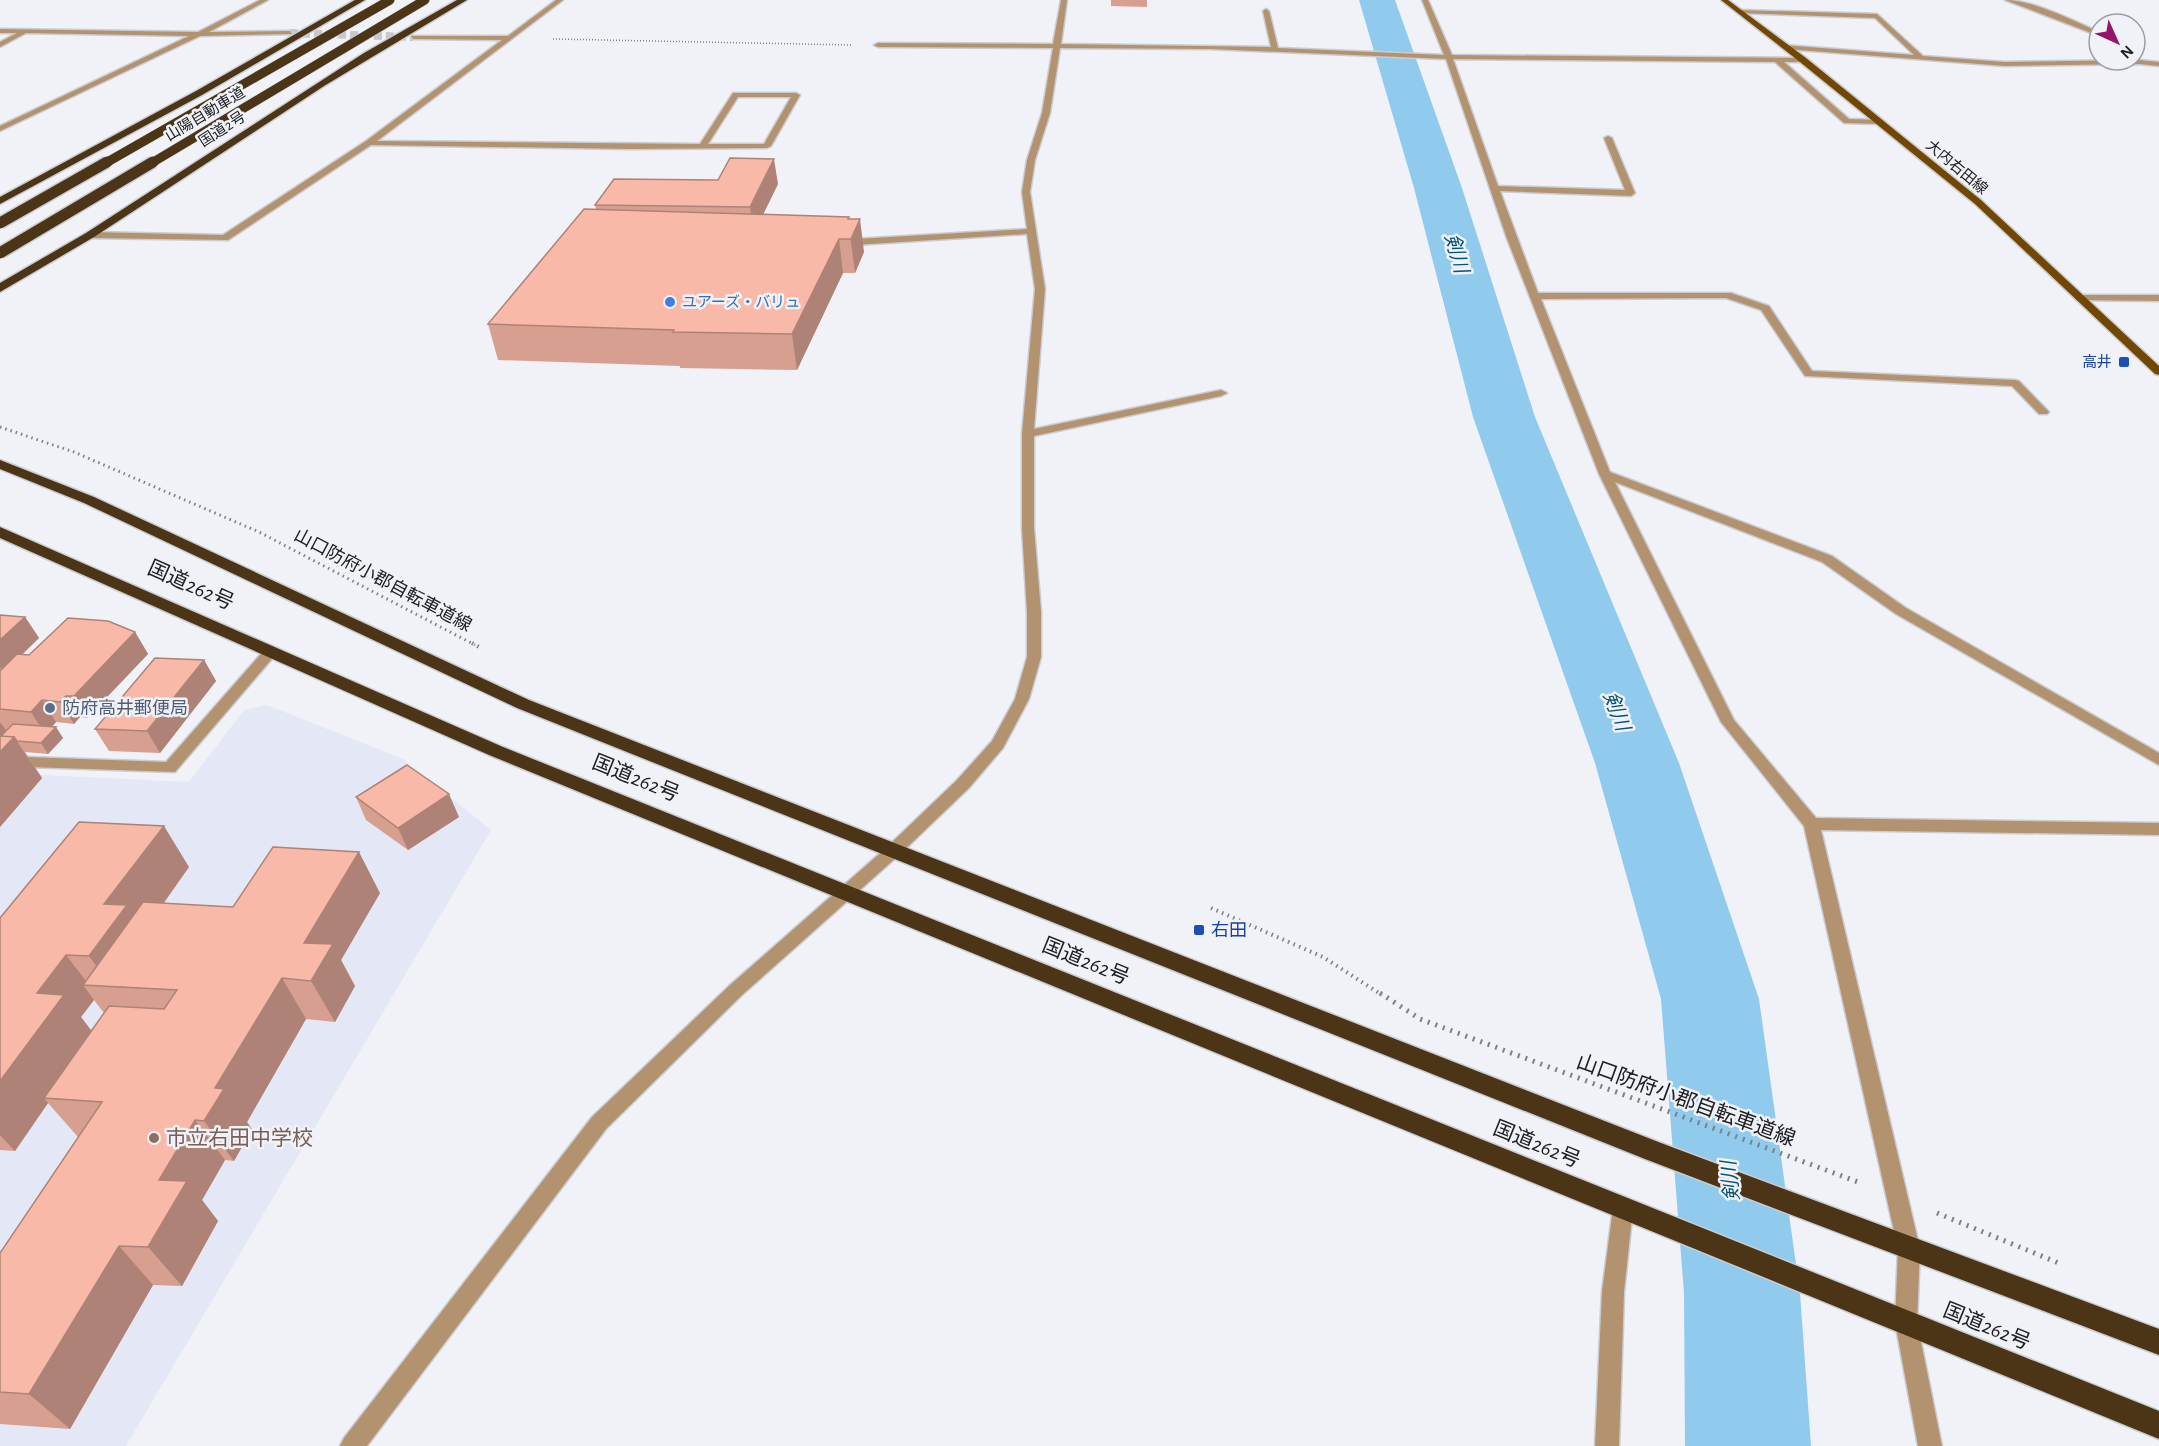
<svg xmlns="http://www.w3.org/2000/svg" width="2159" height="1446" viewBox="0 0 2159 1446" font-family="'Alegreya Sans','Noto Sans JP',sans-serif">
<style>
.built{fill:#e4e8f6}
.lines{fill:none;stroke-linecap:round;stroke-linejoin:round}
.river{fill:#90cbee;fill-rule:evenodd}
.minor-tunnel{stroke:#c6c8cd;stroke-width:8;stroke-dasharray:8 4;stroke-linecap:butt}
.minor-casing{stroke:#cbccd2;stroke-width:3}
.major-casing{stroke:#cbccd2;stroke-width:3}
.highway-casing{stroke:#cbccd2;stroke-width:3}
.path-far3{stroke:#7f8085;stroke-width:1.5;stroke-dasharray:1 2;stroke-linecap:butt}
.path-far2{stroke:#7f8085;stroke-width:3;stroke-dasharray:1.5 4;stroke-linecap:butt}
.path-far1{stroke:#7f8085;stroke-width:4;stroke-dasharray:1.5 4.5;stroke-linecap:butt}
.path{stroke:#7f8085;stroke-width:5;stroke-dasharray:2 6;stroke-linecap:butt}
.minor{fill:#b3936f;fill-rule:evenodd}
.major{fill:#724702;fill-rule:evenodd}
.highway{fill:#4c3416;fill-rule:evenodd}
.highway-bridge-far1-casing{stroke:#cbccd2;stroke-width:10;stroke-linecap:butt}
.highway-bridge-casing{stroke:#cbccd2;stroke-width:14;stroke-linecap:butt}
.highway-bridge-far1{stroke:#4c3416;stroke-width:9}
.highway-bridge{stroke:#4c3416;stroke-width:11}
.wall{fill:#d69f90;fill-rule:evenodd}
.shaded-wall{fill:#ae8276}
.building{fill:#f9b9a8;stroke:#ae8276;stroke-width:1.5}
.shop-dot{fill:#3f7fe0;stroke:#f0f2f8;stroke-width:2}
.transit-dot{fill:#1a4fb4;stroke:#f0f2f8;stroke-width:2}
.service-dot{fill:#5c6f8a;stroke:#f0f2f8;stroke-width:2}
.education-dot{fill:#8d6e63;stroke:#f0f2f8;stroke-width:2}
.labels{text-anchor:middle;stroke-width:5;stroke-linejoin:round;paint-order:stroke}
.far-street-label{font-size:15px;fill:#202023;stroke:#f0f2f8}
.far-shop-label{font-size:15px;fill:#366cbe;stroke:#f0f2f8;text-anchor:start}
.far-transit-label{font-size:15px;fill:#164399;stroke:#f0f2f8;text-anchor:end}
.street-label{font-size:18px;fill:#202023;stroke:#f0f2f8}
.service-label{font-size:18px;fill:#4e5e75;stroke:#f0f2f8;text-anchor:start}
.transit-label{font-size:18px;fill:#164399;stroke:#f0f2f8;text-anchor:start}
.water-label{font-size:20px;font-style:italic;fill:#055375;stroke:#f0f2f8}
.near-street-label{font-size:21px;fill:#202023;stroke:#f0f2f8}
.near-education-label{font-size:21px;fill:#785e54;stroke:#f0f2f8;text-anchor:start}
</style>
<rect width="100%" height="100%" fill="#f0f2f8"/>
<!-- built -->
<path class="built" d="M267 705 403 759 491 830 126 1446H0V773L189 782 244 710Z"/>
<g class="lines">
<!-- river -->
<path class="river" d="M1359 0H1395L1462 188 1535 417 1679 763 1759 999 1800 1293 1811 1446H1685L1684 1293 1661 999 1595 763 1473 417 1414 188Z"/>
<!-- minor-tunnel -->
<path class="minor-tunnel" d="M290 33 413 37"/>
<!-- minor casing -->
<g class="minor-casing">
<path id="minor" d="M260 0H268L209 32 290 31 292 34 200 36 0 131V126L189 36 26 33 0 47V42L17 33H0V29L198 32Z
M556 0H563L377 141 700 144 733 93H796L800 95 771 146 767 148 630 149 371 145 228 240 90 238 85 235 90 232 223 235 366 141 502 40 413 39 411 36H508ZM738 97H791L764 144H708Z
M1061 0H1067L1061 44 1271 47 1263 11 1266 9 1269 11 1278 48 1444 55 1422 0H1428L1452 55 1803 58 1806 62H1784L1849 119 1881 120 1885 122 1881 124 1844 123 1775 62 1453 59 1498 186 1625 190 1604 138 1608 136 1612 138 1635 193 1631 196 1500 191 1538 293H1731L1769 306 1812 371 2015 380 2019 381 2049 412 2047 414H2039L2012 386 1805 376 1761 310 1726 298 1541 299 1610 472 1832 556 1906 608 2159 753V765L1896 614 1822 562 1615 482 1734 720 1816 818 2159 823V835L1821 830 1920 1249 1917 1322 1942 1446H1918L1895 1322 1898 1249 1804 826 1721 722 1599 474 1506 236 1446 59 1210 49 1060 48 1050 113 1035 160 1030 192 1045 289 1034 429 1221 390 1227 393 1221 396 1034 436V528L1041 612V657L1029 699 1003 748 969 788 898 856 741 996 606 1129 367 1446H340L344 1438 592 1117 729 986 886 848 957 780 992 741 1015 699 1027 657V612L1022 528V434L1035 289 1027 234 855 245 850 242 855 239 1027 229 1022 192 1027 160 1042 113 1053 48 878 47 874 45 878 43 1053 44Z
M2005 0C2033 0 2072 20 2099 32V36Z
M1740 10 1877 14 1923 56 2005 62 2139 60 2159 62V66L2139 64 2005 66 1786 49 1783 45 1914 55 1875 18 1738 13Z
M2080 295H2159V301L2076 300V296Z
M272 646 279 650 277 653 175 772 0 766V756L166 762 267 647Z
M1623 1198 1630 1201 1633 1208 1624 1292 1619 1446H1595L1602 1292 1613 1208 1616 1201Z"/>
</g>
<!-- major casing -->
<g class="major-casing">
<path id="major" d="M1721 0H1728L1806 58 1981 200 2159 366V375L2155 374 1975 204 1800 62Z"/>
</g>
<!-- highway casing -->
<g class="highway-casing">
<path id="highway" d="M355 0H365L202 95 0 204V197L196 91Z
M457 0H467L324 86 94 237 0 292V283L86 233 364 53Z
M0 460 94 497 529 700 1661 1143 2159 1329V1355L1645 1159 517 708 84 503 0 469Z
M0 527 503 747 2159 1411V1439L489 755 0 538Z"/>
</g>
<!-- path-far3 -->
<path class="path-far3" d="M553 39 851 45"/>
<!-- path-far2 -->
<path class="path-far2" d="M0 427 74 452 259 532 475 645"/>
<!-- path-far1 -->
<path class="path-far1" d="M472 643 481 648
M1211 908 1323 957 1382 995"/>
<!-- path -->
<path class="path" d="M1380 993 1420 1019 1858 1182
M1937 1213 2061 1264"/>
<!-- minor -->
<use href="#minor" class="minor"/>
<!-- major -->
<use href="#major" class="major"/>
<!-- highway -->
<use href="#highway" class="highway"/>
<!-- highway-bridge-far1 casing -->
<g class="highway-bridge-far1-casing">
<path id="highway-bridge-far1" d="M104 164 390 0
M150 164 425 0"/>
</g>
<!-- highway-bridge casing -->
<g class="highway-bridge-casing">
<path id="highway-bridge" d="M0 223 107 162
M0 253 153 162"/>
</g>
<!-- highway-bridge-far1 -->
<use href="#highway-bridge-far1" class="highway-bridge-far1"/>
<!-- highway-bridge -->
<use href="#highway-bridge" class="highway-bridge"/>
</g>
<!-- wall -->
<path class="wall" d="M1111 0H1147V7L1111 6Z
M778 184 763 214 849 219 864 252 855 273H843L797 370 680 368V366L498 360 488 324 596 209 595 205Z
M0 615 25 617 39 638 22 655H29L135 632 148 654 87 718 80 717 74 724 56 722 52 727 63 738 48 754 25 752 42 778 0 827V736L6 730 0 736Z
M204 660 216 681 160 753 109 751 95 729Z
M356 797 459 817 408 850 366 820Z
M189 867 164 903 233 907 380 893 341 960 355 986 335 1022 306 1019 247 1122 252 1129 234 1161 225 1160 202 1200 218 1221 182 1286 153 1285 70 1429 0 1424V1253L78 1137 48 1103 15 1151 0 1150V918ZM94 1000 104 1013 91 1030 81 1017Z"/>
<!-- shaded-wall -->
<path class="shaded-wall" d="M774 159 778 184 754 233 750 207Z
M849 217 851 238 860 219 864 252 855 273 848 219Z
M839 239 843 273 797 370 792 334Z
M25 617 39 638 3 672 0 667V640Z
M135 632 148 654 87 718 74 696Z
M204 660 216 681 160 753 147 731Z
M66 696 80 717 74 724 60 702Z
M42 700 56 722 45 734 31 712Z
M0 722 6 730 0 736Z
M56 727 63 738 48 754 41 743Z
M14 737 42 778 0 827V752Z
M449 794 459 817 408 850 398 828Z
M164 826 189 867 144 930 111 986 89 956 104 904Z
M359 852 380 893 341 960 355 986 335 1022 311 981 304 943Z
M66 955 89 985H83L94 1000 81 1017 95 1036 44 1098 48 1103 15 1151 0 1135V1081L37 993Z
M282 978 306 1019 247 1122 252 1129 234 1161 204 1121 215 1088Z
M195 1120 225 1160 202 1200 218 1221 182 1286 148 1247 159 1180Z
M119 1246 153 1285 70 1429 29 1394Z"/>
<!-- building -->
<path class="building" d="M730 158 774 159 750 207 595 205 614 179 718 180Z
M584 209 849 217 848 219H860L851 239H839L792 334 673 332 674 330 488 324Z
M0 615 25 617 0 640Z
M68 618 108 621 135 632 74 696H66L60 702 42 700 31 712 0 709V671L17 654 29 655Z
M155 658 204 660 147 731 95 729Z
M13 724 56 727 41 743 17 741 14 737 1 736Z
M0 736 14 737 0 752Z
M407 765 449 794 398 828 356 797Z
M79 822 164 826 104 904 127 905 89 956 66 955 37 993 64 995 0 1081V918Z
M273 847 359 852 304 943 333 944 311 981 282 978 215 1088 224 1089 204 1121 195 1120 159 1180 187 1181 148 1247 119 1246 29 1394 0 1392V1253L102 1102 44 1098 109 1006 164 1009 177 990 83 985 143 902 233 907Z"/>
<!-- markers -->
<circle class="shop-dot" cx="670" cy="302" r="6"/>
<g class="transit-dot">
<rect x="2118" y="356" width="12" height="12" rx="3"/>
<rect x="1193" y="924" width="12" height="12" rx="3"/>
</g>
<circle class="service-dot" cx="50" cy="708" r="6"/>
<circle class="education-dot" cx="154" cy="1138" r="6"/>
<g class="labels">
<!-- far-street labels -->
<g class="far-street-label">
<text transform="translate(205 114) rotate(-31)" y="5">山陽自動車道</text>
<text transform="translate(222 129) rotate(-33)" y="5">国道2号</text>
<text transform="translate(1957 167) rotate(40)" y="5">大内右田線</text>
</g>
<!-- far-shop labels -->
<g class="far-shop-label">
<text x="682" y="307">ユアーズ・バリュ</text>
</g>
<!-- far-transit labels -->
<g class="far-transit-label">
<text x="2112" y="367">高井</text>
</g>
<!-- street labels -->
<g class="street-label">
<text transform="translate(383 580) rotate(28)" y="6">山口防府小郡自転車道線</text>
</g>
<!-- service labels -->
<g class="service-label">
<text x="62" y="714">防府高井郵便局</text>
</g>
<!-- transit labels -->
<g class="transit-label">
<text x="1211" y="936">右田</text>
</g>
<!-- water labels -->
<g class="water-label">
<text transform="translate(1457 253) rotate(74)" y="7">剣川</text>
<text transform="translate(1617 711) rotate(69)" y="7">剣川</text>
<text transform="translate(1730 1181) rotate(-96)" y="7">剣川</text>
</g>
<!-- near-street labels -->
<g class="near-street-label">
<text transform="translate(191 585) rotate(24)" y="7">国道262号</text>
<text transform="translate(636 778) rotate(22)" y="7">国道262号</text>
<text transform="translate(1086 961) rotate(22)" y="7">国道262号</text>
<text transform="translate(1686 1100) rotate(20)" y="7">山口防府小郡自転車道線</text>
<text transform="translate(1537 1144) rotate(22)" y="7">国道262号</text>
<text transform="translate(1987 1326) rotate(22)" y="7">国道262号</text>
</g>
<!-- near-education labels -->
<g class="near-education-label">
<text x="166" y="1145">市立右田中学校</text>
</g>
</g>
<!-- north arrow -->
<g transform="translate(2117 42) rotate(135)"><circle r="28" fill="#f0f2f8" stroke="#9d9ea3" stroke-width="1.5"/>
<path d="M0-4.5L10 22L0 15L-10 22Z" fill="#98146a"/>
<text y="-9" font-size="16" font-weight="bold" text-anchor="middle" fill="#202023">N</text>
</g>
</svg>
